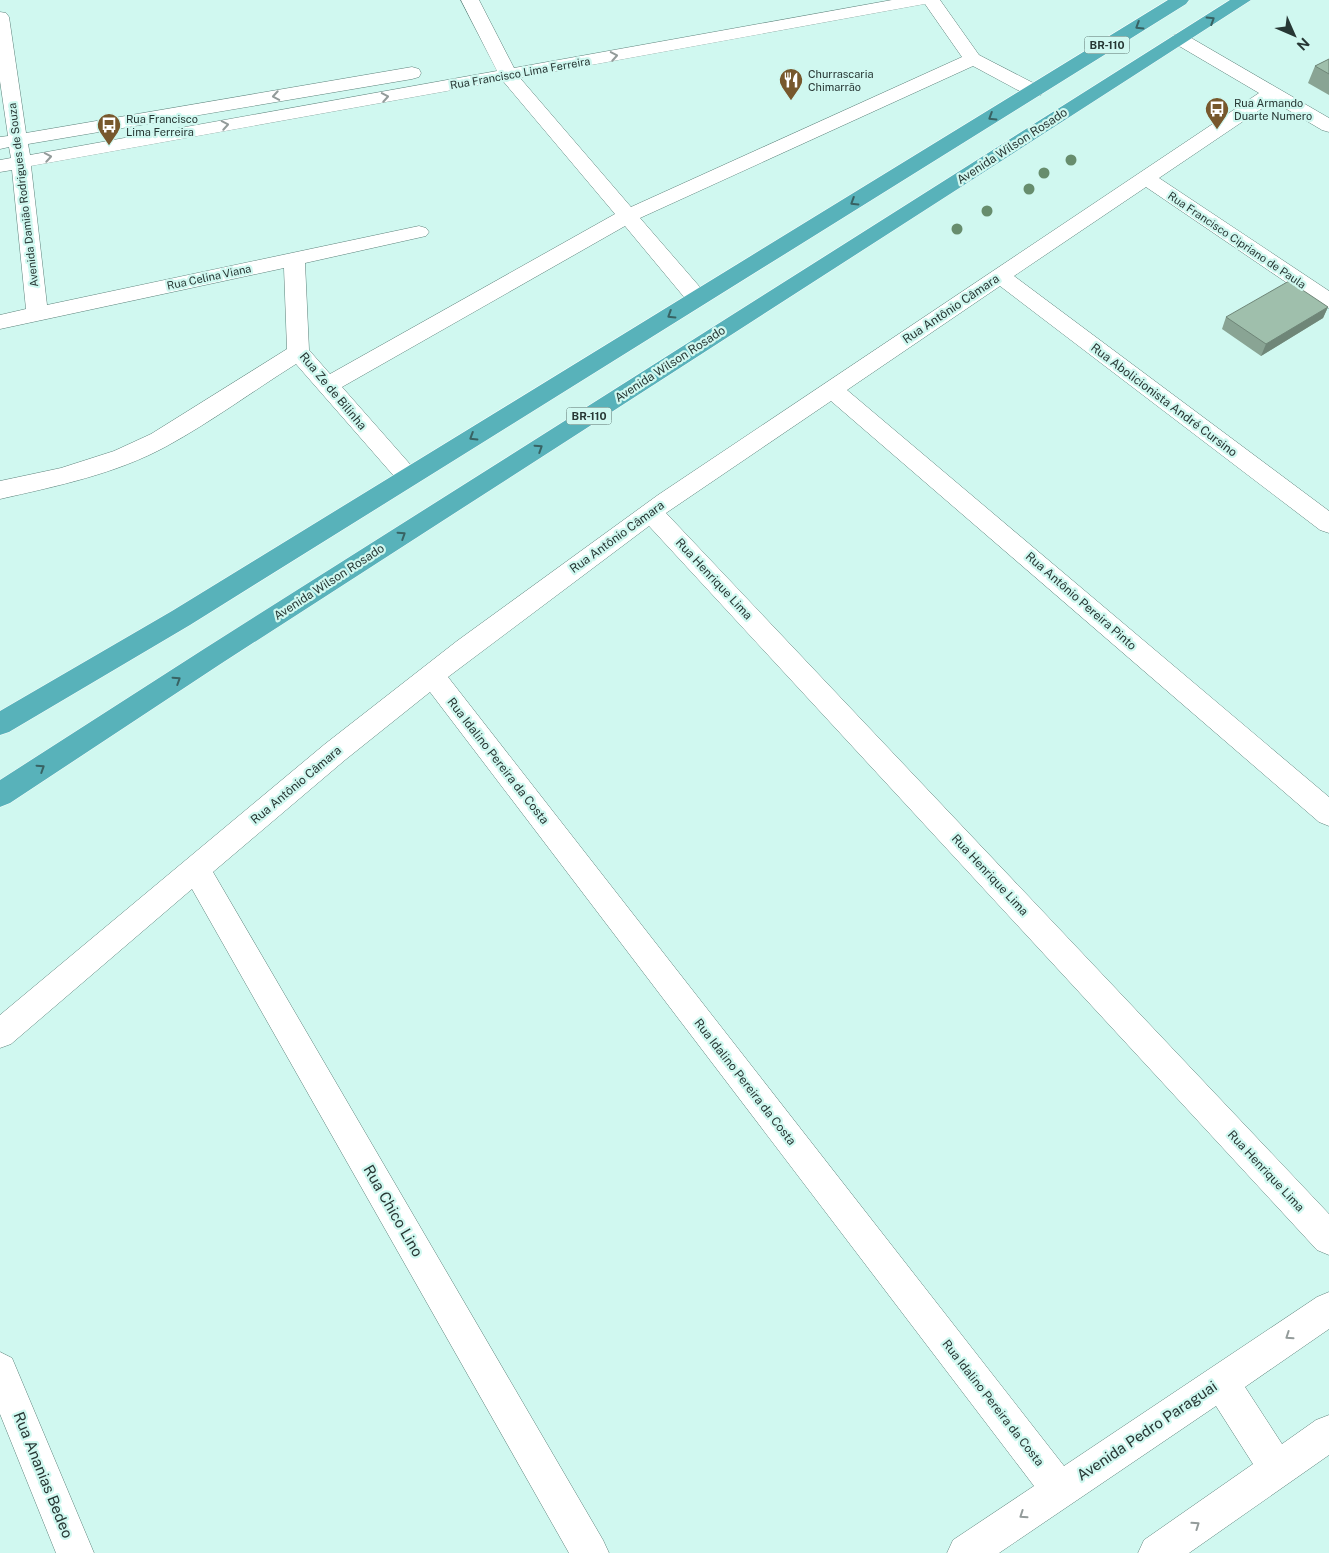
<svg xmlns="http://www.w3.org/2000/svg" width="1329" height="1553" viewBox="0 0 1329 1553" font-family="'Public Sans',sans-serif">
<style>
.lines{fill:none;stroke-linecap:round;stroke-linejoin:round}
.minor-casing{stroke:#5d827b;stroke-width:1}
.trunk-casing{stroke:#fff;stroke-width:1}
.minor{fill:#fff;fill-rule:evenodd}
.trunk{fill:#58b2ba;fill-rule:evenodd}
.tree{fill:#678d6d}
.wall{fill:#89a494}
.shaded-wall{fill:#6f8678}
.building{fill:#9fbfac;stroke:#6f8678}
.oneway{stroke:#386263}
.oneway2{stroke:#939b9a}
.labels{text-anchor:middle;stroke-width:4.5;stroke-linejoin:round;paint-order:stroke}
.shield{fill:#d0f8f0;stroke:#5a716c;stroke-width:1}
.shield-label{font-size:11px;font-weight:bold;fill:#273734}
.far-street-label{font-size:11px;fill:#273734;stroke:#d0f8f0}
.far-poi-label{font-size:11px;fill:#273734;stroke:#d0f8f0;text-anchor:start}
.street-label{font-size:12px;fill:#273734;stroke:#d0f8f0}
.near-street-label{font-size:15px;fill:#273734;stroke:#d0f8f0}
</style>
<rect width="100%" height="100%" fill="#d0f8f0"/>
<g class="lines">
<!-- minor casing -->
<g class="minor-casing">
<path id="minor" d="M461 0H479L514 68 892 0H940L979 55 1041 87 1043 91 1041 95H1027L973 66 640 218 705 293 708 298 705 303 697 305 689 303 625 226 342 387 416 471 420 477 416 483 408 485 400 483 296 364C253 391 211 422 167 446 116 474 57 486 0 499V481L61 468 114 451 151 434 287 349 284 268 0 329V315L26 309 12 170 0 172V160L11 158 9 147 0 149V137L8 136 0 81V12L6 13 9 17 26 133 412 67 419 69 421 73 419 77 412 79 28 144 30 155 497 71ZM925 4 962 57 631 207 520 78ZM503 81 615 214 330 374 309 350 305 263 426 236 429 232 426 228 419 226 47 305 31 166Z
M1180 34 1186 35 1329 118V132L1322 130 1273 101 1159 178 1329 291V308L1321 306 1146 187 1014 276 1329 511V533L1320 530 1000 286 847 390 1329 797V826L1319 822 831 401 666 513 1329 1214V1255L1317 1250 649 526 448 677 1064 1466 1317 1297 1329 1292V1329L1245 1387 1282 1444 1316 1420 1329 1415V1455L1189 1553H1138L1144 1540 1253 1464 1216 1406 999 1553H947L953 1540 1034 1486 430 692 345 760 213 872 603 1540 609 1553H569L192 889 11 1044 0 1048V1015L325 744 457 641 658 495 1259 93 1174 43 1171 39 1174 35Z
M0 1352 12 1358 94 1553H56L0 1414Z"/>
</g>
<!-- trunk casing -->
<g class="trunk-casing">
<path id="trunk" d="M1168 0H1189L1186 4 190 625 9 732 0 735V711L172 611Z
M1230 0H1251L222 663 10 803 0 807V780L204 649Z"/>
</g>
<!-- minor -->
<use href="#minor" class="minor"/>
<!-- trunk -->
<use href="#trunk" class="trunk"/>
</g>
<!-- trees -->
<g class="tree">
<circle cx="1071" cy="160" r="5.5"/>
<circle cx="1044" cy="173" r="5.5"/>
<circle cx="1029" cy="189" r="5.5"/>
<circle cx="987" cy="211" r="5.5"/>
<circle cx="957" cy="229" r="5.5"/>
</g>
<!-- wall -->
<path class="wall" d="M1329 59V95L1308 83 1315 66Z
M1328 307 1323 318 1261 356 1222 329 1226 317Z"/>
<!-- shaded-wall -->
<path class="shaded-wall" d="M1328 307 1323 318 1261 356 1266 344Z"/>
<!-- building -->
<path class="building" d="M1329 59V74L1315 66Z
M1289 281 1328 307 1266 344 1226 317Z"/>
<!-- one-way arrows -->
<defs><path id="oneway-chevron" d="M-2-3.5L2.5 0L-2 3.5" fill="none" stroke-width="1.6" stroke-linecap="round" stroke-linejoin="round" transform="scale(1.25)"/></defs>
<g class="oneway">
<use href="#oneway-chevron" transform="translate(1211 20) rotate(-32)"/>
<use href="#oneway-chevron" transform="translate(1139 26) rotate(148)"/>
<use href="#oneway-chevron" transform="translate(992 117) rotate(148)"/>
<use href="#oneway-chevron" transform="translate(854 202) rotate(148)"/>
<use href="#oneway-chevron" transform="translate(671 315) rotate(148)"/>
<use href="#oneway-chevron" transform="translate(473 437) rotate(148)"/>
<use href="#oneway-chevron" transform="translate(539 448) rotate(-33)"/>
<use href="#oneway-chevron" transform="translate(402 535) rotate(-33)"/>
<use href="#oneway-chevron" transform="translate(177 680) rotate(-33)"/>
<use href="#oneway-chevron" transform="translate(41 768) rotate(-33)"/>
</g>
<g class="oneway2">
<use href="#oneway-chevron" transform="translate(614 56) rotate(-10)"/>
<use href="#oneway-chevron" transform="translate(276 96) rotate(170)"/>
<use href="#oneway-chevron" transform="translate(385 97) rotate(-10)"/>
<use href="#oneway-chevron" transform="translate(225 125) rotate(-10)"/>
<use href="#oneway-chevron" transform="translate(48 157) rotate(-10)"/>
<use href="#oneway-chevron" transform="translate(1289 1336) rotate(146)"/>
<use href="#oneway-chevron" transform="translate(1023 1515) rotate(146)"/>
<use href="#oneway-chevron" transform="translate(1196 1525) rotate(-35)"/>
</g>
<!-- icons -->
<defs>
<g id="restaurant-pin" transform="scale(1.25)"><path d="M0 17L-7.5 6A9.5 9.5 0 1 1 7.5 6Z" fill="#77582d" stroke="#d0f8f0"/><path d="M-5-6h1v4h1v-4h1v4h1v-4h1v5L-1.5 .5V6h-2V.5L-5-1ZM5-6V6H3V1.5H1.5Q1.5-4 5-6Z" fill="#fff"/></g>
<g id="bus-pin" transform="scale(1.25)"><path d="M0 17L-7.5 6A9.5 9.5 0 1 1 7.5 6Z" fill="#77582d" stroke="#d0f8f0"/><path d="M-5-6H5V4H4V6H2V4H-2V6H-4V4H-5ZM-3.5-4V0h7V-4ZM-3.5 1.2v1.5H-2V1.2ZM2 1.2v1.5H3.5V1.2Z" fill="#fff"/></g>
</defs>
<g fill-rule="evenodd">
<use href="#restaurant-pin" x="791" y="80"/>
<use href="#bus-pin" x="1217" y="109"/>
<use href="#bus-pin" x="109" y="125"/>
</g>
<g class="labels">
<!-- shield labels -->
<g class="shield">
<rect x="1084.5" y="36.5" width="45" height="17" rx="4"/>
<rect x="566.5" y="407.5" width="45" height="17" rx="4"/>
</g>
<g class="shield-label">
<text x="1107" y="49">BR-110</text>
<text x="589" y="420">BR-110</text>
</g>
<!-- far-street labels -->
<g class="far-street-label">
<text transform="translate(520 73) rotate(-10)" y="4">Rua Francisco Lima Ferreira</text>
<text transform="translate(23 195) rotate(-97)" y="4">Avenida Damião Rodrigues de Souza</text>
<text transform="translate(1237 240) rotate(34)" y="4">Rua Francisco Cipriano de Paula</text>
<text transform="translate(209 277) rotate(-12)" y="4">Rua Celina Viana</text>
</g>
<!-- far-poi labels -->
<g class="far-poi-label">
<text x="808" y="78">Churrascaria<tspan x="808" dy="13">Chimarrão</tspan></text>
<text x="1234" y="107">Rua Armando<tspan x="1234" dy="13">Duarte Numero</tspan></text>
<text x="126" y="123">Rua Francisco<tspan x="126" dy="13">Lima Ferreira</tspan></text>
</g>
<!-- street labels -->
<g class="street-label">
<text transform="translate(1012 146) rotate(-33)" y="4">Avenida Wilson Rosado</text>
<text transform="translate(951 309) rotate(-34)" y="4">Rua Antônio Câmara</text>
<text transform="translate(670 364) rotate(-33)" y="4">Avenida Wilson Rosado</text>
<text transform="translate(333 391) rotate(50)" y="4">Rua Ze de Bilinha</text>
<text transform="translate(1164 400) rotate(37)" y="4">Rua Abolicionista André Cursino</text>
<text transform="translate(617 537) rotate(-36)" y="4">Rua Antônio Câmara</text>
<text transform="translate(714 579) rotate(47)" y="4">Rua Henrique Lima</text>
<text transform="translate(329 582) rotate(-33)" y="4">Avenida Wilson Rosado</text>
<text transform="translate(1081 601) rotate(41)" y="4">Rua Antônio Pereira Pinto</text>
<text transform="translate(498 761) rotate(52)" y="4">Rua Idalino Pereira da Costa</text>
<text transform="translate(296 785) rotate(-40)" y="4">Rua Antônio Câmara</text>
<text transform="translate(990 875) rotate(47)" y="4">Rua Henrique Lima</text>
<text transform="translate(745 1082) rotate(52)" y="4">Rua Idalino Pereira da Costa</text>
<text transform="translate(1266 1171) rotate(47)" y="4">Rua Henrique Lima</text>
<text transform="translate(993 1403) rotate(52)" y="4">Rua Idalino Pereira da Costa</text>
</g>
<!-- near-street labels -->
<g class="near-street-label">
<text transform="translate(393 1211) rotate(60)" y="5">Rua Chico Lino</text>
<text transform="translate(1147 1431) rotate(-34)" y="5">Avenida Pedro Paraguai</text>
<text transform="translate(43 1475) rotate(68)" y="5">Rua Ananias Bedeo</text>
</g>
</g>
<!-- north arrow -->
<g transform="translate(1294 35) rotate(135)" stroke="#d0f8f0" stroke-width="4" paint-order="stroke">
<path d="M0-4L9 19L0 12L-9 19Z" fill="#273734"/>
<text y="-8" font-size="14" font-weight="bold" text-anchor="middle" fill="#273734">N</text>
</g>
</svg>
